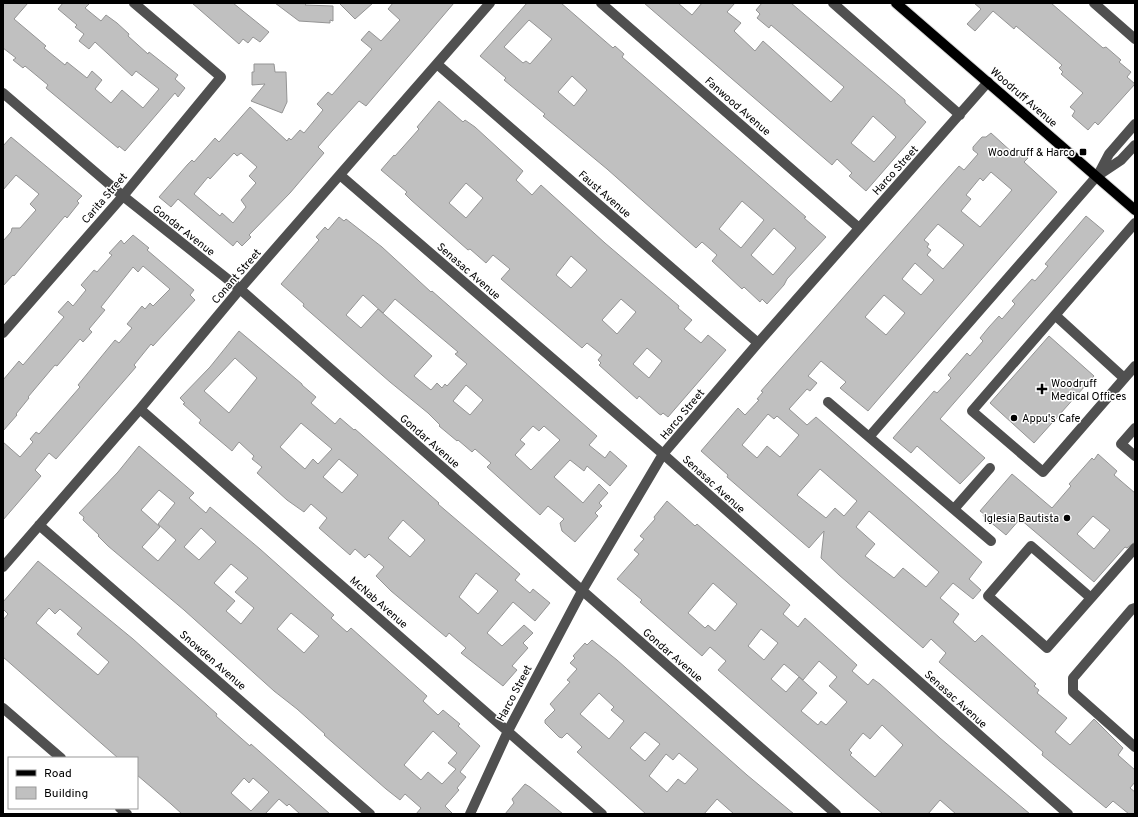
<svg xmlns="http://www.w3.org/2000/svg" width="1138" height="817" viewBox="0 0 1138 817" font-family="Overpass,sans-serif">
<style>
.building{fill:#c0c0c0;stroke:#949494;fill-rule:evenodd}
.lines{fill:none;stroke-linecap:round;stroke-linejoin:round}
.major-casing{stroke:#dbdbdb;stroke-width:12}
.minor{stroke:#505050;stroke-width:10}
.major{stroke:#000;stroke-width:10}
.poi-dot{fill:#000;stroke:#fff;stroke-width:1.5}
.labels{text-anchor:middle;stroke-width:3;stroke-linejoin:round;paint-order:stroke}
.street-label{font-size:11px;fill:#000;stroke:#fff}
.poi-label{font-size:11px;fill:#000;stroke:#fff;text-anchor:end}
</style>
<rect width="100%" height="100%" fill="#fff"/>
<!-- building -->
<path class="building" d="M3 3H28L14 19 46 46 44 48 65 65 67 62 87 78 92 71 102 80 95 89 111 103 122 90 143 108 159 89 136 71 132 76 95 42 89 49 79 41 84 34 75 27 77 25 58 9 63 3H90L85 8 101 21 106 15 117 23 129 34 128 36 148 54 149 52 178 75 175 79 185 88 178 97 175 93 125 151 119 146 118 148 46 88 48 85 25 66 23 68 13 60 16 58 3 48Z
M192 3H233L269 32 260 42 253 37 248 43 243 39 239 44Z
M275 3H307L305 5 333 6V21L330 20V23L299 21Z
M339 3H373L355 19Z
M393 3H454L366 106 359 101 332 131 318 147 324 153 290 193 249 235 251 237 242 246 237 241 233 246 178 199 171 207 159 197 188 164 192 160 194 162 215 138 219 142 250 107 287 141 289 138 291 140 300 130 304 133 323 110 317 104 328 92 332 95 372 49 361 40 369 31 381 41 400 20 388 9ZM234 153 237 156 241 153 257 167 249 176 256 183 241 200 246 207 233 223 222 213 220 216 194 194 208 177 210 179Z
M527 3H561L613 48 615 46 624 54 622 57 806 217 804 218 826 237 787 279 784 285 767 304 762 299 760 302 744 287 742 289 712 261 717 255 702 242 696 248 607 169 543 116 545 114 504 80 506 78 480 56ZM529 20 552 39 530 64 526 61 523 63 504 47ZM572 76 587 90 574 106 558 92ZM742 201 764 220 741 248 719 229ZM774 228 796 248 773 275 751 255Z
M644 3H678L692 15 702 3H735L727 12 741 23 734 31 755 51 763 41 831 102 844 87 771 25 769 28 757 18 760 14 756 10 762 3H791L905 100V103L926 122 866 191 849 176 852 173 837 159 832 165ZM873 116 896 137 874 162 851 143Z
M974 3H1051L1103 48 1106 47 1121 60 1119 62 1131 72 1127 77 1135 84 1098 125 1095 122 1088 130 1072 116 1075 111 1070 107 1083 93 1061 74 1063 72 1059 68 1062 65 1016 26 1014 29 993 11 975 31 967 24 981 9Z
M254 64H274L275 72H286L287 102 282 113 251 101 265 84 252 85V72H254Z
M439 101 463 122 465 120 475 127 523 171 516 180 532 195 541 185 605 243 679 306 678 308 692 320 684 329 701 343 708 335 726 350 668 417 663 413 661 415 659 414 639 396 637 399 599 365 601 363 598 360 602 355 587 343 582 348 501 279 510 269 493 255 486 263 470 249 468 250 411 200 405 194 407 192 381 170 394 155 395 156 419 129 417 127ZM466 183 483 198 466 218 449 203ZM571 256 587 270 571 288 556 275ZM621 299 636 312 617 334 602 320ZM647 348 662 361 649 378 633 364Z
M991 133 1014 154 1018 150 1028 158 1024 162 1057 192 868 411 840 388 846 382 821 361 808 376 817 383 810 391 807 389 789 409 807 425 816 417 982 562 969 579 981 590 973 599 953 583 940 598 959 614 953 622 975 642 982 635 1036 684 1034 686 1039 690 1037 693 1067 718 1055 732 1070 745 1094 719 1123 748 1118 755 1135 770V782L1130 788 1135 792V814H1129L1113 801 1106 808 1042 755 1043 752 939 662 946 653 931 639 923 648 839 575 821 558 824 531 809 548 727 477 728 475 701 451 738 408 745 415 759 400 757 399 763 392 761 391 959 166 964 170 978 154 973 150V147L982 137H986ZM991 172 1012 190 980 227 961 211 971 199 966 195 980 178 983 181ZM938 224 964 245 943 269 927 255 931 250 927 247 929 244 924 240ZM915 263 934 280 921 295 902 279ZM884 295 905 313 886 335 865 317ZM768 414 774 419 777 416 799 435 780 457 767 446 757 458 742 445ZM820 469 857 501 844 516 835 508 826 518 797 495ZM869 511 939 572 926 587 903 568 894 578 865 556 875 544 856 527Z
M11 137 82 196 77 201 79 203 67 218 65 216 14 276 13 275 3 286V241L11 232 12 228H20L36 210 30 204 39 194 16 175 3 190V146Z
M1086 216 1104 231 940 419 985 458 960 484 917 446 911 453 893 438 934 391 937 393 951 378 948 375 967 353 970 356 983 341 980 338 989 327 999 316 1002 319 1015 304 1012 301 1032 279 1035 281 1048 266 1045 264Z
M339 217 344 221 346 219 382 247 431 292 432 291 597 436 589 445 605 458 610 451 627 466 610 486 587 466 584 471 570 460 554 477 583 503 599 484 608 493 599 503 602 506 595 513 598 516 575 542 562 531 560 523 564 519 548 506 540 515 487 467 491 463 475 449 472 452 458 440 457 441 439 426 440 425 428 413 390 382 303 306 304 304 281 284 319 240 316 237 325 227 328 230ZM363 295 383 313 395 299 458 352 455 354 467 364 447 386 445 384 442 388 437 383 431 390 414 376 432 356 378 309 361 328 346 315ZM466 385 483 400 470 415 453 401ZM533 426 539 431 544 426 560 440 531 470 515 455 525 444 520 440Z
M133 235 149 248 147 250 194 290 190 295 195 300 153 346 151 344 134 365 136 367 56 459 49 453 35 470 41 476 3 520V442L20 457 33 442 30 439 36 432 39 434 80 387 78 385 115 340 119 343 132 328 127 324 142 306 145 309 150 303 153 306 170 289 143 266 138 272 133 267 101 307 105 310 89 329 92 332 83 342 80 339 57 366 55 365 28 397 29 398 16 414 17 415 3 431V380L19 361 23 365 64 317 58 312 68 301 73 306 86 290 81 285 94 270 97 272 112 255 109 253 121 240 124 244Z
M239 331 302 384V385L316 397 311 403 335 424 340 418 354 430 355 429 439 503 438 504 520 574 515 580 530 593 533 589 550 603 535 621 513 602 487 633 502 646 524 625 533 633 523 643 528 648 512 666 517 670 503 686 461 653 466 648 449 633 446 637 391 591 376 576 384 567 369 554 365 558 355 549 350 555 319 528 327 518 311 504 304 512 287 500 257 473 262 467 252 459 254 456 239 442 232 451 199 423 201 420 183 404 185 403 180 398 210 367ZM235 358 257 378 229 413 204 391ZM301 423 332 449 318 464 313 459 305 469 280 447ZM339 459 358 475 342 493 323 477ZM403 520 425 540 410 557 388 538ZM476 573 498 591 478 614 459 597Z
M1049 336 1094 376 1034 443 990 403Z
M139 446 194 493 189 498 206 513 210 507 260 549 334 615 331 618 347 632 351 628 427 696 423 701 438 715 443 710 460 724 458 726 480 746 460 772 466 777 457 788 459 790 445 806 453 814H416L421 808 405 794 400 800 386 789 324 735 325 734 297 709 274 691 184 610 108 546 98 536 99 535 83 520 84 517 79 513 118 472ZM159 490 175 503 158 524 176 540 158 561 142 547 160 527 141 510ZM201 528 216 542 199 560 184 547ZM231 564 248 578 235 592 254 608 241 624 226 611 235 601 214 583ZM291 613 319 636 304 653 277 629ZM433 731 457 753 448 763 456 769 442 784 428 772 421 780 404 765Z
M1098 454 1117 471 1114 475 1135 493V542L1127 548 1125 547 1094 582 1020 519 1006 535 983 516 984 514 980 511 1012 474 1052 508 1071 486 1069 484 1092 458 1094 460ZM1093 516 1110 530 1094 549 1077 534Z
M667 501 695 526 697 524 790 605 783 614 798 627 805 618 857 665 852 671 868 685 873 679 880 684 940 738 1030 814H956L940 800 928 814H883L865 799 718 670 726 661 710 647 702 656 640 602 642 600 617 579 639 554 634 550 644 539 640 536 655 519 654 517ZM713 583 737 604 715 631 708 625 705 628 688 613ZM761 629 778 643 764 660 748 646ZM819 661 837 677 829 686 847 702 826 725 821 721 818 725 801 711 817 693 799 677 786 692 771 679 784 664 803 680ZM882 725 903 745 875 777 850 755 852 753 849 750 863 733 870 739Z
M38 561 133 639 217 714 216 716 250 746 251 744 330 814H300L289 804 287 806 279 799 265 814H182L171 804 137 775V758H118L3 657V620L8 614 3 609V602ZM49 608 55 614 60 609 82 628 77 634 109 662 98 675 36 623ZM244 778 249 783 253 778 269 792 251 811 231 793Z
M592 640 617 660 747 775 794 814H734L717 799 704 814H646L577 752 582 747 567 733 562 738 559 737 545 723V720L555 710 550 704 570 682 567 680 577 669 570 663 575 658 573 656 585 643 587 645ZM599 693 614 707 611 710 624 721 609 739 580 714ZM645 732 660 744 645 761 630 748ZM679 753 698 769 685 784 678 779 667 792 649 776 666 754 673 760Z
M525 784 530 787 563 814H505L514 803 512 799Z"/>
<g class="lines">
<!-- major casing -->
<g class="major-casing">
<path id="major" d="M896 3 1135 210"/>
</g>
<!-- minor -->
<path class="minor" d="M601 3 859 228
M833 3 960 115
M1094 3 1135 39
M437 64 758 343
M3 93 123 196 240 289 836 814
M340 175 663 454 1068 814
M1098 175 1109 154 1135 124
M1135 223 972 411 1043 472 1135 366
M1055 315 1124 378
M3 333 123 196 221 77 134 3
M828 402 991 541
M140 409 602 814
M1135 428 1121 444 1135 456
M869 437 1097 176 1121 160 1135 145
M954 509 990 468
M39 525 370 814
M3 567 140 409 240 289 490 3
M1091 598 1031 546 988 596 1047 648 1135 548
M1135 608 1132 609 1073 678V692L1135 747
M3 708 61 758
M120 808 127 814
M470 814 508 731 582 591 663 454 758 343 988 82"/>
<!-- major -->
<use href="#major" class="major"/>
</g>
<!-- markers -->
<g class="poi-dot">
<rect x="1079" y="148" width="8" height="8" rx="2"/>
<path d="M1040 383h4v4h4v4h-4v4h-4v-4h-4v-4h4z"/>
<circle cx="1014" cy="418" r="4"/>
<circle cx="1067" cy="518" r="4"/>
</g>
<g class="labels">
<!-- street labels -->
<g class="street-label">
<text transform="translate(1024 97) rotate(41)" y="4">Woodruff Avenue</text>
<text transform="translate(738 106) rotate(41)" y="4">Fanwood Avenue</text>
<text transform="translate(895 170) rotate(-48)" y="4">Harco Street</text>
<text transform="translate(605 194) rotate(41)" y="4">Faust Avenue</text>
<text transform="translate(104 198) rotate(-49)" y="4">Carita Street</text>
<text transform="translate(184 230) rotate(38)" y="4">Gondar Avenue</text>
<text transform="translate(469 271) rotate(41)" y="4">Senasac Avenue</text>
<text transform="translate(236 276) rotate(-49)" y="4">Conant Street</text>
<text transform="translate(682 414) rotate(-50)" y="4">Harco Street</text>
<text transform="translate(430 441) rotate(41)" y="4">Gondar Avenue</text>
<text transform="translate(714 484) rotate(42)" y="4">Senasac Avenue</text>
<text transform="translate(379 602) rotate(41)" y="4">McNab Avenue</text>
<text transform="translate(673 655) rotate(41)" y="4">Gondar Avenue</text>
<text transform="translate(213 660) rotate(41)" y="4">Snowden Avenue</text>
<text transform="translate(514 693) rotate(-62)" y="4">Harco Street</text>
<text transform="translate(956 699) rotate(42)" y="4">Senasac Avenue</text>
</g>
<!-- poi labels -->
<g class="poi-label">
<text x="1075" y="156">Woodruff &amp; Harco</text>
<text x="1051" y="387" text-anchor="start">Woodruff<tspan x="1051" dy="13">Medical Offices</tspan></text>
<text x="1022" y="422" text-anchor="start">Appu's Cafe</text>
<text x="1059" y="522">Iglesia Bautista</text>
</g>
</g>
<!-- border -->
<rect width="1138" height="817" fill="none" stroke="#000000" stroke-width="8"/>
<!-- legend -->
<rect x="8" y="757" width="130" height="52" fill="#ffffff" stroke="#999999"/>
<rect x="16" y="770" width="20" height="6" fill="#000000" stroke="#999999"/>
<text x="44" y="777" font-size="12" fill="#000000">Road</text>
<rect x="16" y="787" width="20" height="12" fill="#c0c0c0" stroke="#999999"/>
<text x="44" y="797" font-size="12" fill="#000000">Building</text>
</svg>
